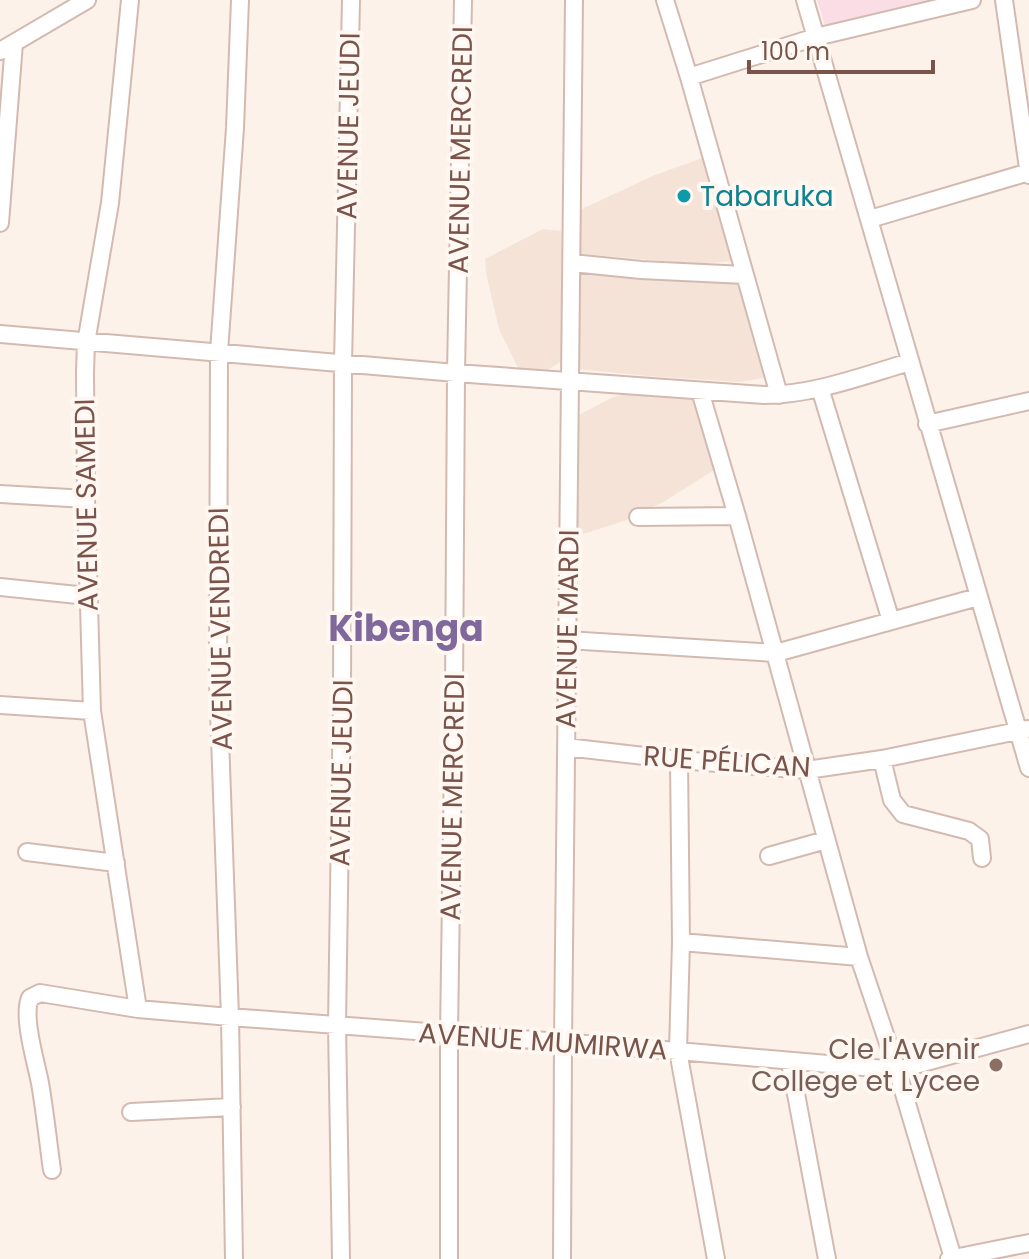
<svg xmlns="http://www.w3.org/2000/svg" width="1029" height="1259" viewBox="0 0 1029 1259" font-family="Poppins,sans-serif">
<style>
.residential{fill:#f5e3d8}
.medical{fill:#fbdde6}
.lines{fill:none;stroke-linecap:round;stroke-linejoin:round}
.minor-casing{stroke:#d3bab1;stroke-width:20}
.minor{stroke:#fff;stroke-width:16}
.culture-dot{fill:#0f9aa8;stroke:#fff7f1;stroke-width:3}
.education-dot{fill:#8d6e63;stroke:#fff7f1;stroke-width:3}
.labels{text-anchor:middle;stroke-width:8;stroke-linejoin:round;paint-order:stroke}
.street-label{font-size:28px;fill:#7a544b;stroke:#fff7f1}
.culture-label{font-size:28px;fill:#0d838f;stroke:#fff7f1;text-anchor:start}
.education-label{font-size:28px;fill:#785e54;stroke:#fff7f1;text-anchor:end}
.district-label{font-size:36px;font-weight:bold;fill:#81689c;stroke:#fff7f1}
</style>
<rect width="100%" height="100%" fill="#fdf2ea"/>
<!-- residential -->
<path class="residential" d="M708 156 743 260 700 264 580 254 568 221 584 208 655 175Z
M543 229 561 231 565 329 563 360 526 384 499 329 486 273 485 259Z
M607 268 739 271 762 350 764 378 739 382 647 376 578 369 575 272Z
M684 380 698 383 719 467 665 501 624 521 580 535 572 485 573 418 613 397Z"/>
<!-- medical -->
<path class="medical" d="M817 0H950L826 29Z"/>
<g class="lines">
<!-- minor casing -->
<g class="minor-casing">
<path id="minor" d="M130 0 110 203 86 343 85 372 86 499 92 711 138 1009
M665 0 689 77 779 395
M805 0 1029 768
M1004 0 1029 175
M0 51 87 0
M689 77 816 37 972 0
M870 219 1029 172
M0 223 14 43
M572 263 641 270 745 275
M0 334 456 373 764 395C813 395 862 376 910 362
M820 388 891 621
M700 391 737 516 859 957 897 1070 953 1258
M927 424 1029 401
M0 494 86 499
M638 517 737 516
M0 587 87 596
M567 640 776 653 978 597
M0 705 92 711
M566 747 679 760 807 770 882 759 1027 729
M882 759 892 800 903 814 969 831 980 839 982 858
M679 760 681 942 678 1051 716 1259
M27 852 116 863
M769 856 826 840
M681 942 859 957
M790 1062 827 1259
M131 1112 232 1107
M52 1170C48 1141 45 1112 40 1083 36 1062 22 1017 30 998L40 993 138 1009 230 1017 678 1051 897 1070 1029 1034
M234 1259 230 1017 218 682 219 352 235 128 240 0
M341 1259 337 1025 342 694 343 363 351 0
M449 1259V1034L454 693 456 373 463 0
M562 1259 563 1043 574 0
M949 1259 1029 1243"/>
</g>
<!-- minor -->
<use href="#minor" class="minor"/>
</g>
<!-- markers -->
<circle class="culture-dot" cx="684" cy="196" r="8"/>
<circle class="education-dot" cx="996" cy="1065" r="8"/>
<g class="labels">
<!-- street labels -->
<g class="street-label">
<text transform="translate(348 126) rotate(-89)" y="10">AVENUE JEUDI</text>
<text transform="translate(460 150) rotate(-89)" y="10">AVENUE MERCREDI</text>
<text transform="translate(86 505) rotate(-91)" y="10">AVENUE SAMEDI</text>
<text transform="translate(220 629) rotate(-91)" y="10">AVENUE VENDREDI</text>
<text transform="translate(567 629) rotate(-89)" y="10">AVENUE MARDI</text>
<text transform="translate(727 761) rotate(4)" y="10">RUE PÉLICAN</text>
<text transform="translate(341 773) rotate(-89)" y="10">AVENUE JEUDI</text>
<text transform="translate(452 797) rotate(-89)" y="10">AVENUE MERCREDI</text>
<text transform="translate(543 1041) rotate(4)" y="10">AVENUE MUMIRWA</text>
</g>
<!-- culture labels -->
<g class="culture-label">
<text x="700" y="206">Tabaruka</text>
</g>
<!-- education labels -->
<g class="education-label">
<text x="980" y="1059">Cle l'Avenir<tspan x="980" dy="32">College et Lycee</tspan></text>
</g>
<!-- district labels -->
<g class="district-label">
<text x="406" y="641">Kibenga</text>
</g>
</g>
<!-- scale -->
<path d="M749 60v12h184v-12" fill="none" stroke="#7a544b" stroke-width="4"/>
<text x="761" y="60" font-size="24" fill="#7a544b" stroke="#fff7f1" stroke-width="6" paint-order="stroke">100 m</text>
</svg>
